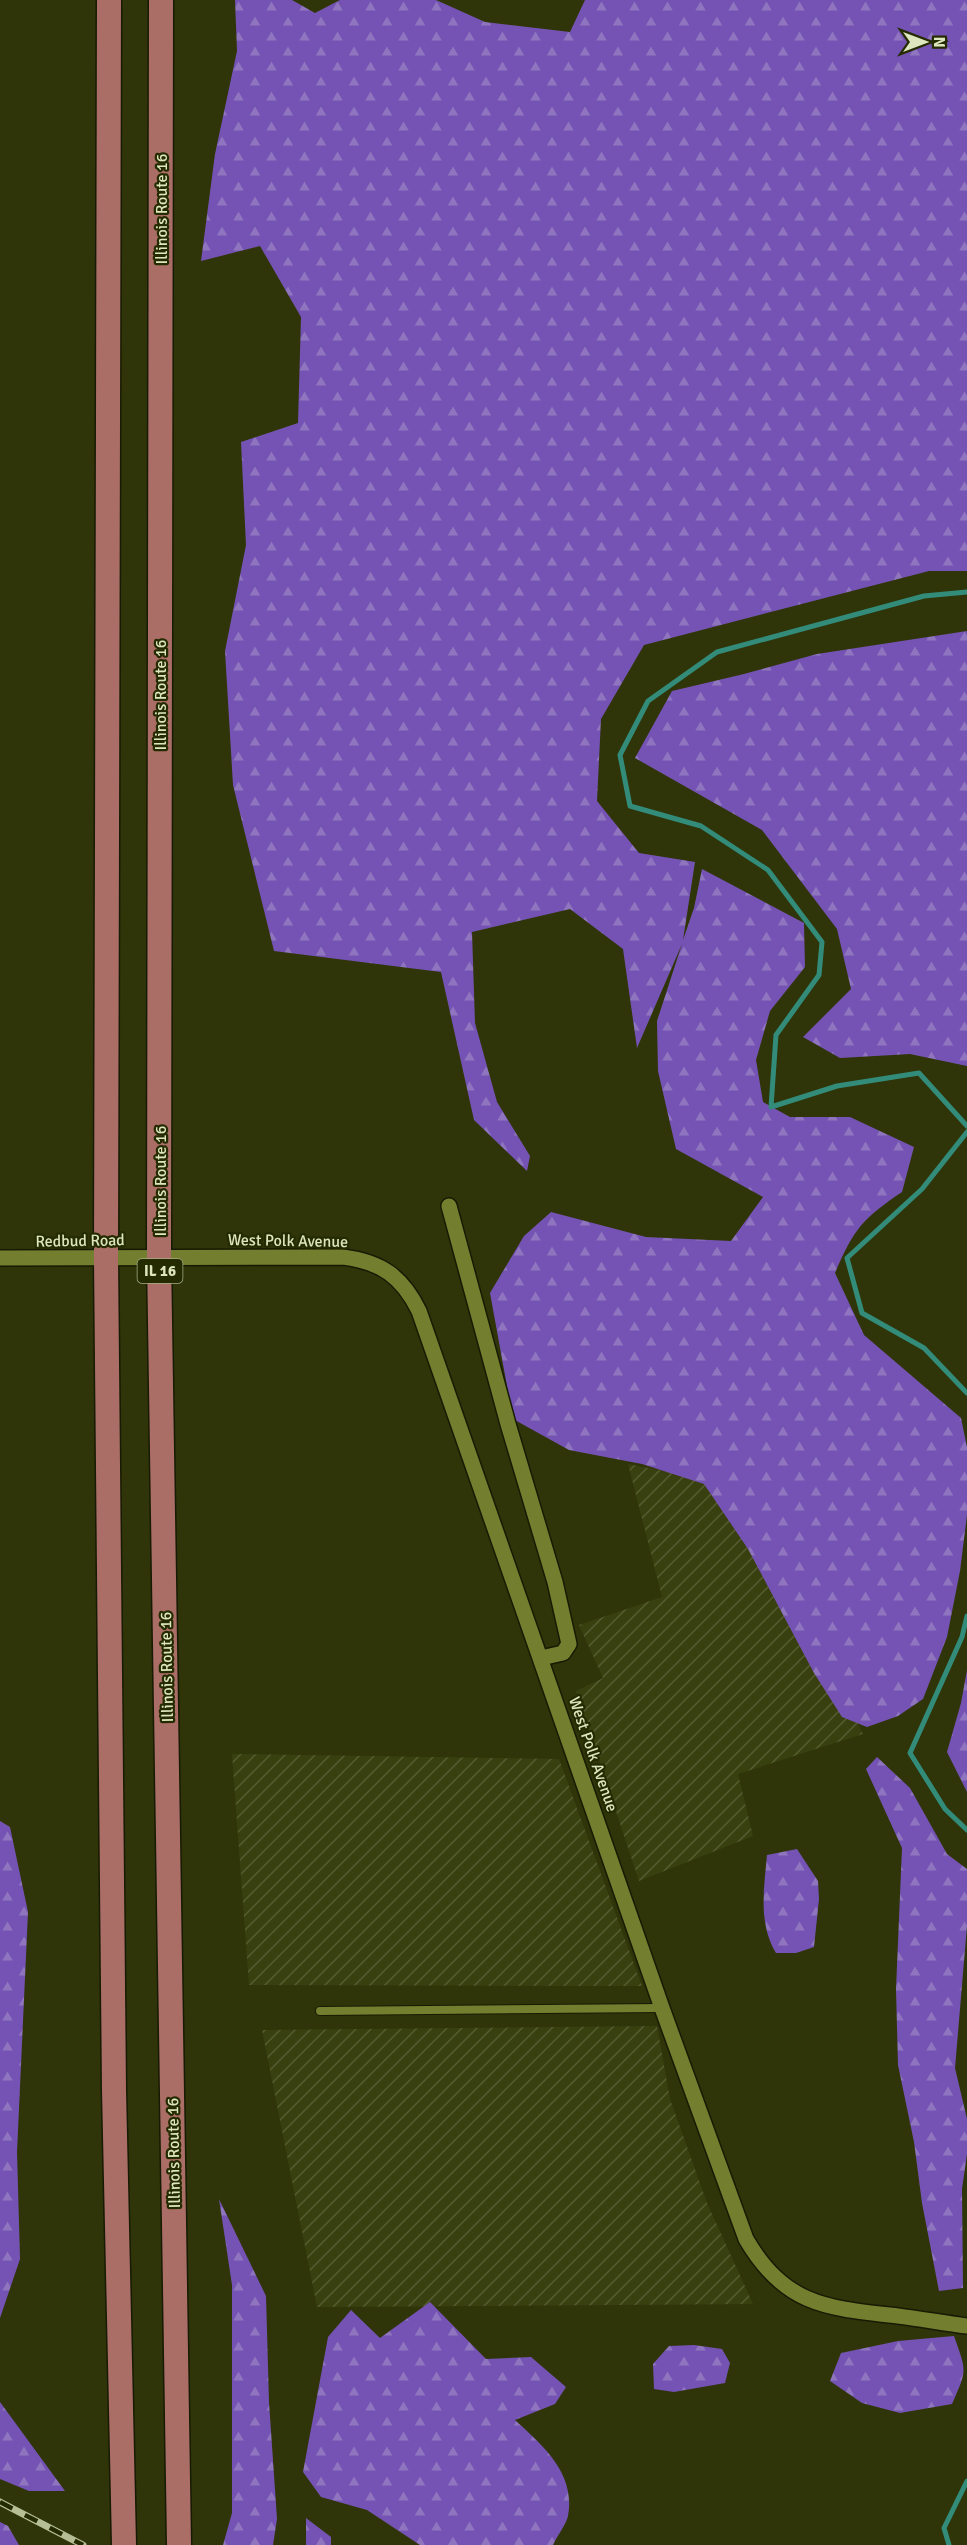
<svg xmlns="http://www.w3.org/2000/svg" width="967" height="2545" viewBox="0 0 967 2545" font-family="Signika,sans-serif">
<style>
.industrial{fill:url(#industrial-furrows)}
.forest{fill:url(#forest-firs)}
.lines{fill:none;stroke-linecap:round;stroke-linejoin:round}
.stream{stroke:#338c7a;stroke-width:5}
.lane-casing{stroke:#171b03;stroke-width:10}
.street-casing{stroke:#171b03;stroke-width:18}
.primary-casing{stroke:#171b03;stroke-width:27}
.lane{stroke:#737f2e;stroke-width:8}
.street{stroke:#737f2e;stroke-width:15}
.primary{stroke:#ab6e67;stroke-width:24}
.rail-casing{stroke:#b6be95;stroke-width:7}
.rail{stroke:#252b00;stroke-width:4.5;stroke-dasharray:14;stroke-linecap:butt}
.labels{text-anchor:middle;stroke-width:4.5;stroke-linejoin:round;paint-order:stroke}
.shield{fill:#252b00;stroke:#a6ae85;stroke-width:1.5}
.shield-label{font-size:15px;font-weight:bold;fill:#dde6be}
.street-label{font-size:16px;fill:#dde6be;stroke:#252b00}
</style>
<defs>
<pattern id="industrial-furrows" width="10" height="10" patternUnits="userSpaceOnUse" patternTransform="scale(1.5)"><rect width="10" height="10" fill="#394010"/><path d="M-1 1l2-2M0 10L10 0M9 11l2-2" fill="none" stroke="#555c31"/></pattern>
<pattern id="forest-firs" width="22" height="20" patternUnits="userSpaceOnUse" patternTransform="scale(1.5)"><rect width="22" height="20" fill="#7553b4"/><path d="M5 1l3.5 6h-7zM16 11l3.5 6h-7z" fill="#8f74bf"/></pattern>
</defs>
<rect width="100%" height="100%" fill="#2f3509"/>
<!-- industrial -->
<path class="industrial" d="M628 1464 739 1486 863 1734 738 1774 753 1836 639 1881 576 1691 603 1678 579 1625 662 1597Z
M232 1754 559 1759 642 1986 249 1985Z
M657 2026 670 2099 707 2203 753 2304 317 2307 262 2030Z"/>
<!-- forest -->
<path class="forest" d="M235 0H292L315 13 340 0H436L485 22 570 32 585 0H967V571H929L644 645 601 719 597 801 639 853 695 862 683 940 694 908 702 869 804 923 805 967 770 1011 756 1060 763 1102 790 1117H850L914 1147 902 1192C862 1219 854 1229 835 1273L864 1335 961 1418 967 1447V1515L960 1571 947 1637 923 1699 898 1716 867 1727 842 1717 814 1673 748 1549 704 1484 642 1464 569 1450 513 1419 490 1293 524 1236 551 1212 646 1237 731 1241 763 1197 676 1149 658 1071 657 1021 682 944 637 1048 623 949 570 909 472 932 475 1023 497 1102 530 1156 527 1171 474 1120 441 972 274 951 233 785 225 651 246 545 241 442 298 423 301 317 260 246 201 261 215 154 237 51Z
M967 631V1066L910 1054 840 1058 803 1037 851 989 837 929 762 830 635 758 672 691 744 674 817 654Z
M967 1670V1792L947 1752 961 1703Z
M877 1757 910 1788 947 1854 967 1869V1926L955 2068 967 2119V2154L962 2189 963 2288 939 2291 922 2203 914 2142 898 2065 896 1989 902 1848 866 1769Z
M0 1821 10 1827 28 1912 17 2152 20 2259 0 2318Z
M797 1849 818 1881 819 1899 814 1947 796 1953H776C758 1923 764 1889 767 1855Z
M219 2199 266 2296 269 2402 277 2519 273 2545H223L232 2513V2285Z
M430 2302 486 2359 531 2357 566 2387 555 2404 515 2420C542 2445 576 2473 568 2516 566 2525 557 2536 553 2545H420L367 2510 321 2497 303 2472 328 2337 351 2310 380 2338Z
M954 2336C967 2373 967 2369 952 2404L900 2413 862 2403 830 2381 841 2353 898 2341Z
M694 2345 722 2349 730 2363 725 2383 674 2392 654 2389 653 2364 669 2346Z
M0 2402 65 2491H29L0 2479Z
M306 2518 331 2537V2545H306Z
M0 2522 8 2526 19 2545H0Z"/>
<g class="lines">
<!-- stream -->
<path class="stream" d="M967 592 924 596 717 652 648 701 620 755 630 806 701 826 768 870 822 942 819 975 776 1035 771 1107 837 1086 919 1073 967 1126
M967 1132 922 1189 847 1258 862 1313 924 1348 967 1393
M967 1616 962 1637 910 1753 945 1809 967 1830
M949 2545 944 2528 967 2481"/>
<!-- lane casing -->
<g class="lane-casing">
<path id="lane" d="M320 2011 662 2008"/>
</g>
<!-- street casing -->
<g class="street-casing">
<path id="street" d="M449 1206 508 1424 555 1582 569 1644 563 1653 541 1658
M0 1258 343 1257C381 1262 402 1276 419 1311L662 2008 746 2239C785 2306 827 2308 898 2316 921 2319 944 2323 967 2326"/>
</g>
<!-- primary casing -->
<g class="primary-casing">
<path id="primary" d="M109 0 106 1258 114 2090 124 2545
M161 0 159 1257 179 2545"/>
</g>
<!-- lane -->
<use href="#lane" class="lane"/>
<!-- street -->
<use href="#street" class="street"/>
<!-- primary -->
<use href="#primary" class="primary"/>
<!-- rail casing -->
<g class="rail-casing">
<path id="rail" d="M0 2502 83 2545"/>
</g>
<!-- rail -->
<use href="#rail" class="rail"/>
</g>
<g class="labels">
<!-- shield labels -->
<rect class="shield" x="137.5" y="1259" width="45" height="24" rx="4.5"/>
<g class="shield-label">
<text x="160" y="1276">IL 16</text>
</g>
<!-- street labels -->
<g class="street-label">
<text transform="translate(161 209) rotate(-90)" y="6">Illinois Route 16</text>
<text transform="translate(160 695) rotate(-90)" y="6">Illinois Route 16</text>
<text transform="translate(160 1181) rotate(-90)" y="6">Illinois Route 16</text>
<text transform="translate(80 1240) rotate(-1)" y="6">Redbud Road</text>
<text transform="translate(288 1240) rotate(1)" y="6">West Polk Avenue</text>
<text transform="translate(166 1667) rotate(-91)" y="6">Illinois Route 16</text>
<text transform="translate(594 1754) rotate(71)" y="6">West Polk Avenue</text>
<text transform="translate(173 2153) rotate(-91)" y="6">Illinois Route 16</text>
</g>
</g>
<!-- north arrow -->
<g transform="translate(925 42) rotate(90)" stroke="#252b00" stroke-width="4.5" paint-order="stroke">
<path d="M0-4.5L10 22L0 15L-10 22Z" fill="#dde6be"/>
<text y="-9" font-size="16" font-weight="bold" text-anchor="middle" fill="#dde6be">N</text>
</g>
</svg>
